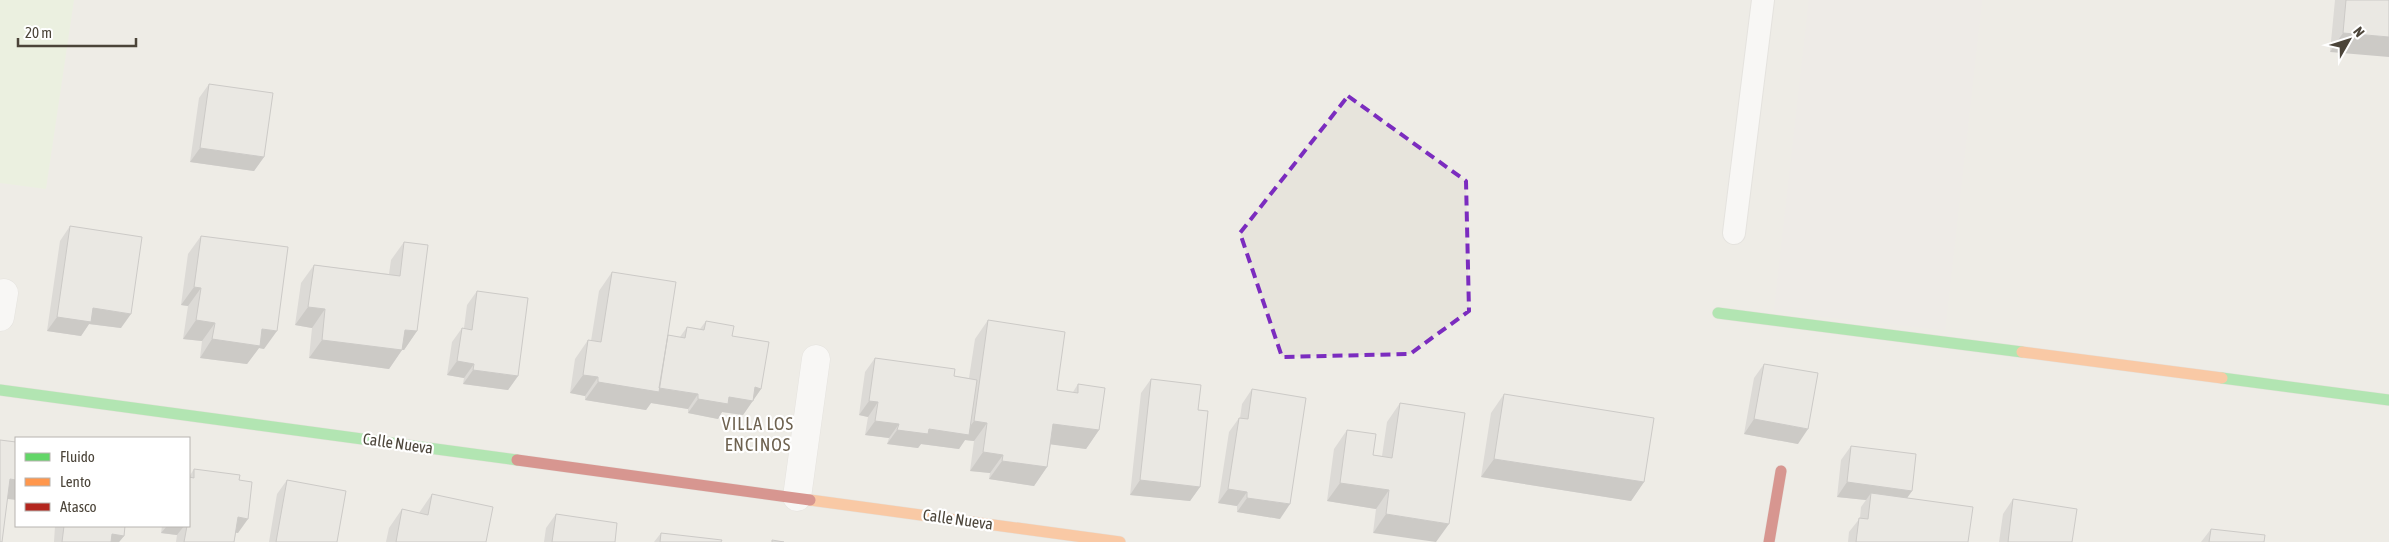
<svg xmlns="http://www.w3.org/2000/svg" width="2389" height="542" viewBox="0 0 2389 542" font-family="'Asap Condensed',sans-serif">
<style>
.residential{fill:#e7e4dc;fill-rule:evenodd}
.industrial{fill:#e6e2de}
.green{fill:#e1eecf}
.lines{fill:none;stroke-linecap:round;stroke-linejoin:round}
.lane-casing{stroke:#d2d0cb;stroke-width:24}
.street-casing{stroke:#d2d0cb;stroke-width:29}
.fast-casing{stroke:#d3cfc5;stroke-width:12}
.slow-casing{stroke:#d3cfc5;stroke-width:12}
.jam-casing{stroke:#d3cfc5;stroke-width:12}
.lane{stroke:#fdfdfc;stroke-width:22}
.street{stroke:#fdfdfc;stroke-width:28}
.fast{stroke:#63d668;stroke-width:11}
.slow{stroke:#ff974d;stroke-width:11}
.jam{stroke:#b3261e;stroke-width:11}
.wall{fill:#bfbcb8}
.shaded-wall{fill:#9b9996}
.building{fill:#dedbd6;stroke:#9b9996}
.marked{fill:none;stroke:#7b2cbf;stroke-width:4;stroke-dasharray:10 6;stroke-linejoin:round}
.labels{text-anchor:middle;stroke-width:4.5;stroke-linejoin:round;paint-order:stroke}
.street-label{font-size:16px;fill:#4b4439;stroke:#fff}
.neighbourhood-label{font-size:18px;letter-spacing:1px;fill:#6e6250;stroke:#fff}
</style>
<rect width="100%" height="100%" fill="#f4f2ee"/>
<!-- residential -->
<path class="residential" d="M0 0H2389V542H0ZM16 438H189V526H16Z"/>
<!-- industrial -->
<path class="industrial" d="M1809 0H1982L1945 330 1774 311Z"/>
<!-- green -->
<path class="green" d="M0 0H74L46 189 0 183Z"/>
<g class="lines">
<!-- lane casing -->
<g class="lane-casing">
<path id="lane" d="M1734 233 1763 0"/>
</g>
<!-- street casing -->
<g class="street-casing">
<path id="street" d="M0 317 4 293
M797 497 816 359"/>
</g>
<!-- fast casing -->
<g class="fast-casing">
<path id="fast" d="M1718 313 2022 352
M2222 378 2389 400
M0 390 517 460"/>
</g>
<!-- slow casing -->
<g class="slow-casing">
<path id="slow" d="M2022 352 2222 378
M810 500 1120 542"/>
</g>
<!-- jam casing -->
<g class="jam-casing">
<path id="jam" d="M517 460 810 500
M1769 542 1781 471"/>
</g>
<!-- lane -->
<use href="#lane" class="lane"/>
<!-- street -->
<use href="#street" class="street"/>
<!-- fast -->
<use href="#fast" class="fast"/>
<!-- slow -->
<use href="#slow" class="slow"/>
<!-- jam -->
<use href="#jam" class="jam"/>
</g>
<!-- wall -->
<path class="wall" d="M2335 0H2389L2330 52Z
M209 84 264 157 254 171 190 162 199 98Z
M70 226 121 328 89 324 81 336 47 331 60 241Z
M201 236 264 349 259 348 247 364 200 358 202 341 183 339 188 306 181 305 188 254Z
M404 242 417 331 404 350H402L389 369 309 358 312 328 295 325 301 283 314 265 389 274 391 260Z
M612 272 668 335 680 337 687 327 700 329 706 321 732 336 761 389 743 415 722 412 718 419 688 413V409L651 403 646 410 585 400V396L570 393 575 359 588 340 591 341 599 291Z
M477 291 518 376 508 390 463 384 464 378 447 375 452 342 462 328H464L467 305Z
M988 320 1057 390 1073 392 1078 384 1099 430 1086 449 1051 444 1047 467 1034 486 989 479 990 473 970 471 974 441 965 440 959 449 921 444 918 448 887 444 889 438 865 435 868 417 859 415 865 372 875 358 954 376 969 378 975 339Z
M1764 364 1798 444 1744 434 1754 378Z
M1151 379 1198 410 1200 487 1190 501 1130 495 1141 393Z
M1252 389 1280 519 1237 512V506L1218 503 1229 432 1239 418H1240L1242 404Z
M1504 394 1644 482 1631 501 1481 477 1491 413Z
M1400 403 1465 413 1373 533 1376 509 1327 501 1334 449 1347 430 1373 455 1382 456 1387 422Z
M1851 446 1912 491 1907 498 1968 542H1848L1849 532 1860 518 1861 507 1866 500 1837 497 1841 460Z
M194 469 238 533H236L234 542H176L177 535 161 533 162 526H189V477Z
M287 480 337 542H269L277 494Z
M432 494 486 542H386L389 528 402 509 419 513Z
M2013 499 2072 542H1999L2003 514Z
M556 514 615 542H544L546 528Z
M55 526H125L124 536 119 542H54Z
M2211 529 2264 542H2201Z
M661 533 721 542H654Z"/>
<!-- shaded-wall -->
<path class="shaded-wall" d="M2343 33 2389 37V57L2330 52Z
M200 148 264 157 254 171 190 162Z
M194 287 201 288 188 306 181 305Z
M308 307 325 309 312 328 295 325Z
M93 308 131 314 121 328 89 324 81 336 47 331 57 317Z
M196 320 215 323 202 341 183 339Z
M262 329 277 331 264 349 259 348 247 364 200 358 212 339Z
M405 330 417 331 404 350 392 348Z
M322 340 402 350 389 369 309 358Z
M457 361 474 364 464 378 447 375Z
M473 370 518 376 508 390 463 384Z
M583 375 598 377 585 396 570 393Z
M598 382 657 388 698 394 688 409 651 403 646 410 585 400Z
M755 387 761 389 743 415 722 412 718 419 688 413 698 399 729 397Z
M869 401 878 402 868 417 859 415Z
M1754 419 1808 429 1798 444 1744 434Z
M875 421 899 424 889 438 865 435Z
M974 421 987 423 974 441 965 440 959 449 921 444 918 448 887 444 897 430 929 429 964 434Z
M1053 424 1099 430 1086 449 1040 443Z
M983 452 1003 455 990 473 970 471Z
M1494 459 1644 482 1631 501 1481 477Z
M1002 461 1047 467 1034 486 989 479Z
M10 479 16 480V500L0 498Z
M1140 480 1200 487 1190 501 1130 495Z
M1847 482 1912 491 1902 505 1871 493 1866 500 1837 497Z
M1340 483 1389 490 1376 509 1327 501Z
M1228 489 1247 492 1237 506 1218 503Z
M1247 498 1290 504 1280 519 1237 512Z
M1386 514 1449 524 1436 542 1373 533Z
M238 517 248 519 238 533 228 531Z
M167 526H184L177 535 161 533Z
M112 534 124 536 119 542H107Z"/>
<!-- building -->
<path class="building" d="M2346 0H2389V37L2343 33Z
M209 84 273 93 264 157 200 148Z
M70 226 142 237 131 314 93 308 91 322 57 317Z
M201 236 288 247 277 331 262 329 260 346 212 339 215 323 196 320 201 288 194 287Z
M404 242 428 245 417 331 405 330 402 350 322 340 325 309 308 307 314 265 400 276Z
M612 272 676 282 659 392 598 382V377L583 375 588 340 601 342Z
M477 291 528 298 518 376 473 370 474 364 457 361 462 328 472 330Z
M988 320 1065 332 1057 390 1078 393V384L1105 388 1099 430 1053 424 1047 467 1002 461 1003 455 983 452 987 423 974 421Z
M706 321 734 326 732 336 769 342 761 389 755 387 753 401 729 397 728 404 698 399V394L659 388 668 335 685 338 687 327 704 330Z
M875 358 955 369 954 376 977 380 969 435 929 429 928 434 897 430 899 424 875 421 878 402 869 401Z
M1764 364 1818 373 1808 429 1754 419Z
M1151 379 1201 385 1198 410 1208 411 1200 487 1140 480Z
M1252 389 1306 398 1290 504 1247 498V492L1228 489 1239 418 1248 419Z
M1504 394 1654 418 1644 482 1494 459Z
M1400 403 1465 413 1449 524 1386 514 1389 490 1340 483 1347 430 1376 434 1373 455 1392 458Z
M0 440 16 442V480L10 479 2 542H0Z
M1851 446 1916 454 1912 491 1847 482Z
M194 469 240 475 239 480 252 482 248 519 238 517 234 542H184L187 526H189V477L194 478Z
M287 480 346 491 337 542H276Z
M1871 493 1973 507 1968 542H1856L1859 518 1868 519Z
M432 494 493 507 486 542H396L402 509 428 515Z
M2013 499 2077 509 2072 542H2008Z
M556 514 617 523 615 542H552Z
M64 526H125L124 536 112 534 111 542H62Z
M2211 529 2265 535 2264 542H2209Z
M661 533 722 540 721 542H660Z
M772 540 784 542H772Z"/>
<!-- marked area -->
<path d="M0 0H2389V542H0ZM1348 96 1466 181 1469 311 1410 354 1282 357 1240 233Z" fill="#f4f2ee" fill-opacity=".55" fill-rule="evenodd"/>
<path class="marked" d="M1348 96 1466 181 1469 311 1410 354 1282 357 1240 233Z"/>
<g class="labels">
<!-- street labels -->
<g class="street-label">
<text transform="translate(398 443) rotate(8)" y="6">Calle Nueva</text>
<text transform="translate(958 519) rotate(8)" y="6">Calle Nueva</text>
</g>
<!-- neighbourhood labels -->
<g class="neighbourhood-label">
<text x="758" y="430">VILLA LOS<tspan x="758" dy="21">ENCINOS</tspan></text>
</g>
</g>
<!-- legend -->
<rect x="15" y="437" width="175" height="90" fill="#ffffff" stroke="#b7b4b0"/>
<rect x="25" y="453" width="25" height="8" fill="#63d668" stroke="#b7b4b0"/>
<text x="60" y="462" font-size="15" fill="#4b4439">Fluido</text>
<rect x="25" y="478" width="25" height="8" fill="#ff974d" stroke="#b7b4b0"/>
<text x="60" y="487" font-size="15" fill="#4b4439">Lento</text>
<rect x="25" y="503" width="25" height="8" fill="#b3261e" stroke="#b7b4b0"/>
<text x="60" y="512" font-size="15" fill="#4b4439">Atasco</text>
<!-- north arrow -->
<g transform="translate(2349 40) rotate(51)" stroke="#ffffff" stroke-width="4" paint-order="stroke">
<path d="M0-4L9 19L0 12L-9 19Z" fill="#4b4439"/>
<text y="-8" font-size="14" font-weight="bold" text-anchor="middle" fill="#4b4439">N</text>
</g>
<!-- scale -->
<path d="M18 38v8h118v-8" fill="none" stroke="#4b4439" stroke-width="2.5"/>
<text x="25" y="38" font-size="15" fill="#4b4439" stroke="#ffffff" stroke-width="4" paint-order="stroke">20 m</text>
</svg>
